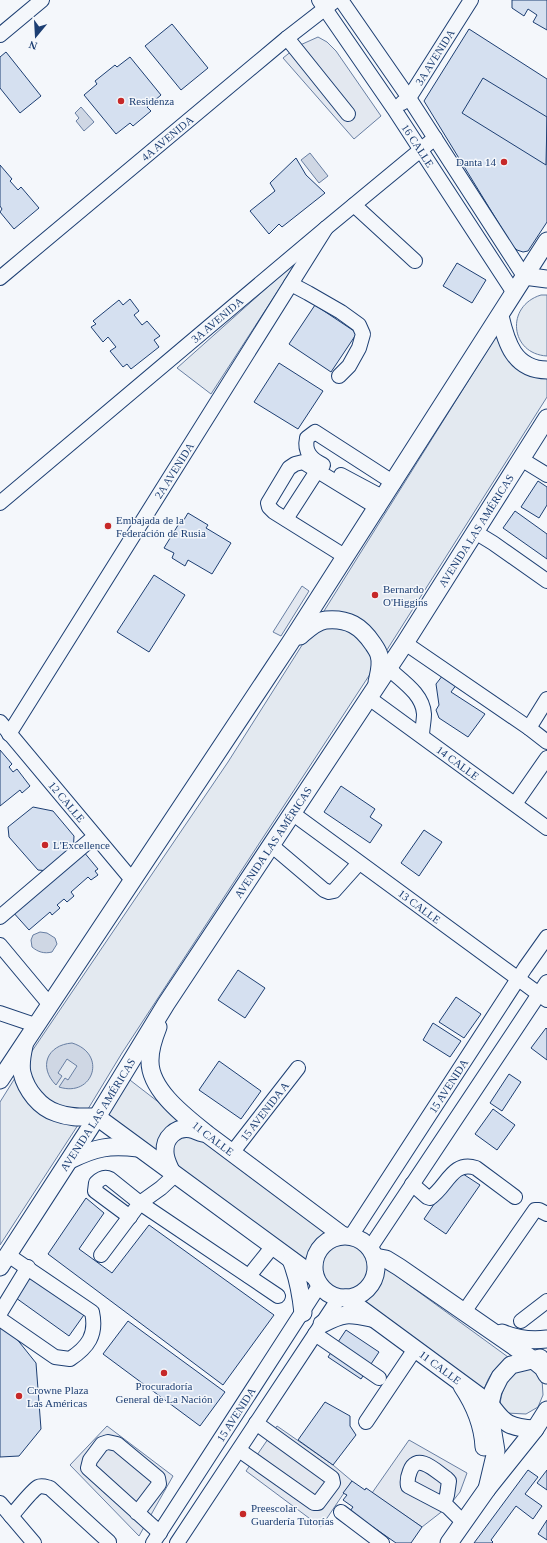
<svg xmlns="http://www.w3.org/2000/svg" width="547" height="1543" viewBox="0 0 547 1543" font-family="'Times New Roman',serif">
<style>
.green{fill:#e3e9f0;stroke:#687fa3}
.parking{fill:#e3e8f0;stroke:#687fa3}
.water{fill:#cfd7e4;stroke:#687fa3}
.building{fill:#d5e0f0;stroke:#1d3f73}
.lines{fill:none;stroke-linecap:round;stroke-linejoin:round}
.minor-casing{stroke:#1d3f73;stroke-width:16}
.major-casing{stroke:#1d3f73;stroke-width:19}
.minor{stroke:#f4f7fb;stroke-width:14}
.major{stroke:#f4f7fb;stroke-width:17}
.poi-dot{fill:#c62828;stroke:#f4f7fb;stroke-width:1.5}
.labels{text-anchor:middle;stroke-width:3;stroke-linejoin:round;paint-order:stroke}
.street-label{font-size:11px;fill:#1d3f73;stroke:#f4f7fb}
.poi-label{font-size:11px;fill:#1d3f73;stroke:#f4f7fb;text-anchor:start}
</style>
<rect width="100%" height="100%" fill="#f4f7fb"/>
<!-- green -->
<path class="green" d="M298 260 211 394 177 368Z
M541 295H547V356C510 354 505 306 541 295Z
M497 335C504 361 520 376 547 378V397L385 653 374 638 319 619Z
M326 624 357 630 376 665 122 1053 88 1109C78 1109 69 1109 60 1106 39 1100 26 1076 30 1054L228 762 311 631Z
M126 1077 183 1121C165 1129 159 1133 156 1153L102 1117Z
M15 1078C22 1096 34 1114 53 1120 61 1123 70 1123 78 1125L0 1245V1102Z
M181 1133 205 1140 331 1232C318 1240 312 1250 307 1264L184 1174 172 1160 174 1140Z
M320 1266a25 25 0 1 1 50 0a25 25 0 1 1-50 0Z
M383 1266 508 1357C496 1366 488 1376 484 1390L360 1301 375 1286Z
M531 1364 542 1379 543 1395 538 1407 526 1414 506 1413 500 1404C503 1382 511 1373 531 1364Z"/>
<!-- parking -->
<path class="parking" d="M318 37 327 42 336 51 381 116 354 139 283 58 298 46Z
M302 586 309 591 281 636 273 632Z
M107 1426 173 1476 139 1536 70 1465Z
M277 1426 333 1465 352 1481 321 1527 246 1471Z
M409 1440 467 1473 460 1492 449 1506 422 1527 372 1493Z"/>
<!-- water -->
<path class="water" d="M81 107 94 122 84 131 76 121 79 118 75 113Z
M310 153 328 176 319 183 301 160Z
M40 932 47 933 55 938 57 944 52 952C44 954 38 952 32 947L31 940 33 935Z
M72 1043C108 1054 93 1098 59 1087L65 1078 68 1080 77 1066 67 1059 58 1073 62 1076 56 1085C38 1067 47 1045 72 1043Z"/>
<!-- building -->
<path class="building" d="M512 0H547V30L533 22 537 15 528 9 524 16 512 8Z
M172 24 208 68 181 90 145 46Z
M469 29 547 79V222L528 251 523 252 517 250 512 245 424 101Z
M6 52 41 96 20 113 0 88V57Z
M130 57 161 95 147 107 151 111 133 126 130 123 116 134 84 95 97 84 95 81 115 65 117 67Z
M483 78 547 117 546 165 462 113Z
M296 158 306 175 325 193 282 227 279 224 269 234 250 211 275 191 270 183Z
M0 165 12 179 10 181 18 190 21 187 39 208 14 229 0 212 2 209 0 206Z
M457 263 486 280 472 303 443 286Z
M130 299 139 311 134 315 142 325 147 321 160 336 154 340 159 347 131 369 127 364 123 367 110 351 116 347 108 337 103 342 91 327 96 324 93 321 119 300 123 305Z
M315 305 357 333 331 372 289 344Z
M279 363 323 391 298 429 254 402Z
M538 481 547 487V505L539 518 521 507Z
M515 511 547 534V559L503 528Z
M188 513 208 525 206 528 231 543 212 574 188 560 185 566 172 558 174 553 164 548 180 522 182 523Z
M154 575 185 595 149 652 117 632Z
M443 675 457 684 451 692 485 714 468 737 439 718 436 710 439 705 436 684Z
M0 750 12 764 9 767 13 772 17 769 30 786 22 793 20 790 0 806Z
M341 786 375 809 370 817 382 825 370 843 324 812Z
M33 807 53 811 74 836 73 853 49 871 38 870 9 837 8 827Z
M424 830 442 842 419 876 401 863Z
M83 851 98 869 95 871 98 875 91 880 88 877 71 892 74 896 67 902 64 899 57 905 60 908 52 915 50 912 29 930 12 911Z
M238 970 265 988 245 1018 218 1000Z
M456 997 481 1014 464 1038 439 1022Z
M433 1023 461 1041 450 1057 423 1040Z
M546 1028 547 1029V1060L531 1048Z
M219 1061 261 1091 241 1119 199 1090Z
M509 1074 521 1082 502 1111 490 1103Z
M493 1109 515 1125 497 1150 475 1134Z
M457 1170 480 1185 446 1234 424 1219Z
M86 1198 104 1213 79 1249 112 1273 149 1225 274 1315 223 1385 48 1254Z
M32 1275 86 1312 69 1336 16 1298Z
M128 1321 225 1392 200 1426 103 1354Z
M0 1328H8L36 1363 41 1429 19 1456 0 1457Z
M346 1330 379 1352 361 1379 328 1357Z
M325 1402 350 1416V1426L356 1435 333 1465 298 1440Z
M528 1470 538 1477 525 1494 542 1506 533 1519 516 1506 491 1540 493 1542 492 1543H474Z
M547 1470V1490L537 1483Z
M352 1481 365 1490 366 1488 422 1527 411 1543H396L350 1511 353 1507 343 1500 347 1495 343 1493Z
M547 1520V1540L538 1534Z"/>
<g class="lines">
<!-- minor casing -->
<g class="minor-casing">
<g id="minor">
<path id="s1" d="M319 0 394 109 514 293"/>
<path d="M341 0 409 98 524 276"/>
<path d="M0 35 42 0"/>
<path d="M287 38 348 114"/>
<path id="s2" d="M402 103 409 98 471 0"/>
<path d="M354 205 415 261"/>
<path id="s3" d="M0 278 287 38 336 0"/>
<path d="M291 284 308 293 341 312 359 325 363 334 359 348 349 366 339 376"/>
<path d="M521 459 547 475"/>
<path d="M323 465C311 459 304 452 307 438L315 432 394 483"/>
<path d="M341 475 384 498"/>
<path id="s4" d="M0 503 326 228 435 138"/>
<path d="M286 519 317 471"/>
<path d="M475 532 493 543 547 581"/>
<path d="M346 557 274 512 269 507 268 503 289 468 295 464 303 462 378 508"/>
<path d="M405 643 529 728 547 699"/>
<path d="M388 668C402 681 423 694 424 714 424 721 422 729 422 736"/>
<path id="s5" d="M369 698 547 828"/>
<path id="s6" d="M0 722 133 881"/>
<path d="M529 728 547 742"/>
<path id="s7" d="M9 734 326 228"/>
<path d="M515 804 547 758"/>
<path id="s8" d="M292 813 547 1000"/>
<path d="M271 845 324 890 329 892 334 891 359 863"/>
<path d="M0 917 95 836"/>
<path d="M0 945 50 1005"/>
<path d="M0 1013 35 1025"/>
<path id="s9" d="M232 1153 298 1068"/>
<path d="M412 1184 427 1197 430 1198C447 1187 452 1160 476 1168L515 1197"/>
<path d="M130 1217 95 1191 96 1183C100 1179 104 1176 110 1179L140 1203 278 1296"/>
<path id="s10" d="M351 1236 525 968 547 937"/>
<path d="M370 1248 547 982"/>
<path d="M101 1255 140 1203 161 1188 175 1175"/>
<path d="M249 1276 273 1246"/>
<path d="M464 1312 535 1210H539L547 1214"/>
<path d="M0 1313 28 1267"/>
<path d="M0 1319 55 1357 70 1359C88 1347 97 1335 92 1312L8 1255"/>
<path d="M521 1321 547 1301"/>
<path d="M315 1334 379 1378"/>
<path d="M366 1422 415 1349"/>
<path d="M239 1450 314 1503H318L333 1483 332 1478 256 1423"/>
<path d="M0 1503 34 1543"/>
<path d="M444 1504 447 1495 449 1481 446 1478C436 1471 417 1452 410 1471 408 1476 407 1481 408 1486L448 1507 463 1522"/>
<path d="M341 1512 382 1543"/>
<path d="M137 1513 159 1484 158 1478 117 1444 108 1442 102 1444 90 1460 88 1468 160 1533"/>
<path d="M11 1516C17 1510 31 1491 38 1487 42 1485 46 1487 50 1488L109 1542"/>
<path id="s11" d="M153 1543 319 1286"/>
<path d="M177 1543 339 1298"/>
</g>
</g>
<!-- major casing -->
<g class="major-casing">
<g id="major">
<path d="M524 276 547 279"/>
<path d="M500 316C506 342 514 370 547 370"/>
<path d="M300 636C307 630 316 621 326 620 348 618 361 626 373 644 375 647 378 651 379 655 382 664 379 673 377 682"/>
<path id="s12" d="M158 1027C154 1037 150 1049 150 1060 149 1090 186 1117 207 1134L342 1235"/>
<path d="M24 1046C22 1055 20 1064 22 1073 26 1090 40 1108 57 1113 70 1118 83 1117 97 1117L315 1277"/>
<path d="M0 1080 290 643 547 241"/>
<path d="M70 1160C96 1147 109 1145 138 1148"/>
<path d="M172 1173C169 1166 165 1160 165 1152 164 1138 176 1126 191 1129 195 1130 199 1132 203 1133"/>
<circle cx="345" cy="1267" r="31"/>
<path d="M375 1257 386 1259 399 1267 532 1359 543 1368 547 1375"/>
<path d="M291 1260C298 1277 301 1294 303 1313"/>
<path id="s13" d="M0 1267 97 1117 166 1004 405 643 547 418"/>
<path id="s14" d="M346 1298 490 1404C504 1424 510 1428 535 1429"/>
<path d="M322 1324C343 1313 348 1313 371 1318"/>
<path d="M502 1333C516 1339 532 1341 547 1339"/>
<path d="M462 1386C474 1404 483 1426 484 1447"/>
<path d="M487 1489 496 1451 490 1415V1404L493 1391 500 1377 511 1365 540 1358"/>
<path d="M449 1543 487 1489 535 1429 547 1410"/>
</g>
</g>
<!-- minor -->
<use href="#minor" class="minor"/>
<!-- major -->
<use href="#major" class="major"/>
</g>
<!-- markers -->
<g class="poi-dot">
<circle cx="121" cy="101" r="4"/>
<circle cx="504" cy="162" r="4"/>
<circle cx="108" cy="526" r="4"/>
<circle cx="375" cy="595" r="4"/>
<circle cx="45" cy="845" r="4"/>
<circle cx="164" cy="1373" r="4"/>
<circle cx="19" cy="1396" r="4"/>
<circle cx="243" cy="1514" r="4"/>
</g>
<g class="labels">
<!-- street labels -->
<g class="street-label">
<text dy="4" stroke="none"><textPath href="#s2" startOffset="57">3A AVENIDA</textPath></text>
<text dy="4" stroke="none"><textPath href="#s3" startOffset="218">4A AVENIDA</textPath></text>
<text dy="4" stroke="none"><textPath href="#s1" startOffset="176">16 CALLE</textPath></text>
<text dy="4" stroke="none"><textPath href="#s4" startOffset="284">3A AVENIDA</textPath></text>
<text dy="4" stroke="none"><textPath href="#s7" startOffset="311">2A AVENIDA</textPath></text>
<text dy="4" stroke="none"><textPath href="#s13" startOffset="877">AVENIDA LAS AMÉRICAS</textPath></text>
<text dy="4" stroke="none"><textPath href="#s5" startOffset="110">14 CALLE</textPath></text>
<text dy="4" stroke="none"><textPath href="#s6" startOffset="104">12 CALLE</textPath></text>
<text dy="4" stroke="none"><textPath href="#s13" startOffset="505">AVENIDA LAS AMÉRICAS</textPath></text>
<text dy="4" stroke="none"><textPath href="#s8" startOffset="158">13 CALLE</textPath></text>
<text dy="4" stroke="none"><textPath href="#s10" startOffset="179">15 AVENIDA</textPath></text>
<text dy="4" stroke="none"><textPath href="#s9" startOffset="53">15 AVENIDA A</textPath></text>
<text dy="4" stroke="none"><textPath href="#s13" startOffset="181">AVENIDA LAS AMÉRICAS</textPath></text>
<text dy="4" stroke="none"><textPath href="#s12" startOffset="138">11 CALLE</textPath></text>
<text dy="4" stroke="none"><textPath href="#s14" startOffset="117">11 CALLE</textPath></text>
<text dy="4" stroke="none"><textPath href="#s11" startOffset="153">15 AVENIDA</textPath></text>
</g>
<!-- poi labels -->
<g class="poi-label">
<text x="129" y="105">Residenza</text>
<text x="496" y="166" text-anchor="end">Danta 14</text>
<text x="116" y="524">Embajada de la<tspan x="116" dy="13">Federación de Rusia</tspan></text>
<text x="383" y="593">Bernardo<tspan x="383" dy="13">O'Higgins</tspan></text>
<text x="53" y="849">L'Excellence</text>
<text x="164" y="1390" text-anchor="middle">Procuradoría<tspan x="164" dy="13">General de La Nación</tspan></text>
<text x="27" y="1394">Crowne Plaza<tspan x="27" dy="13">Las Américas</tspan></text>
<text x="251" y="1512">Preescolar<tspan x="251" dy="13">Guardería Tutorías</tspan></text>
</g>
</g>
<!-- north arrow -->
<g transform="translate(36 36) rotate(198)" stroke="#f4f7fb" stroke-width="3" paint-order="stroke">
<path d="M0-3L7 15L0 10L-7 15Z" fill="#1d3f73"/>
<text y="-6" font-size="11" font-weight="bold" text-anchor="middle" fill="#1d3f73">N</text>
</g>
</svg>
